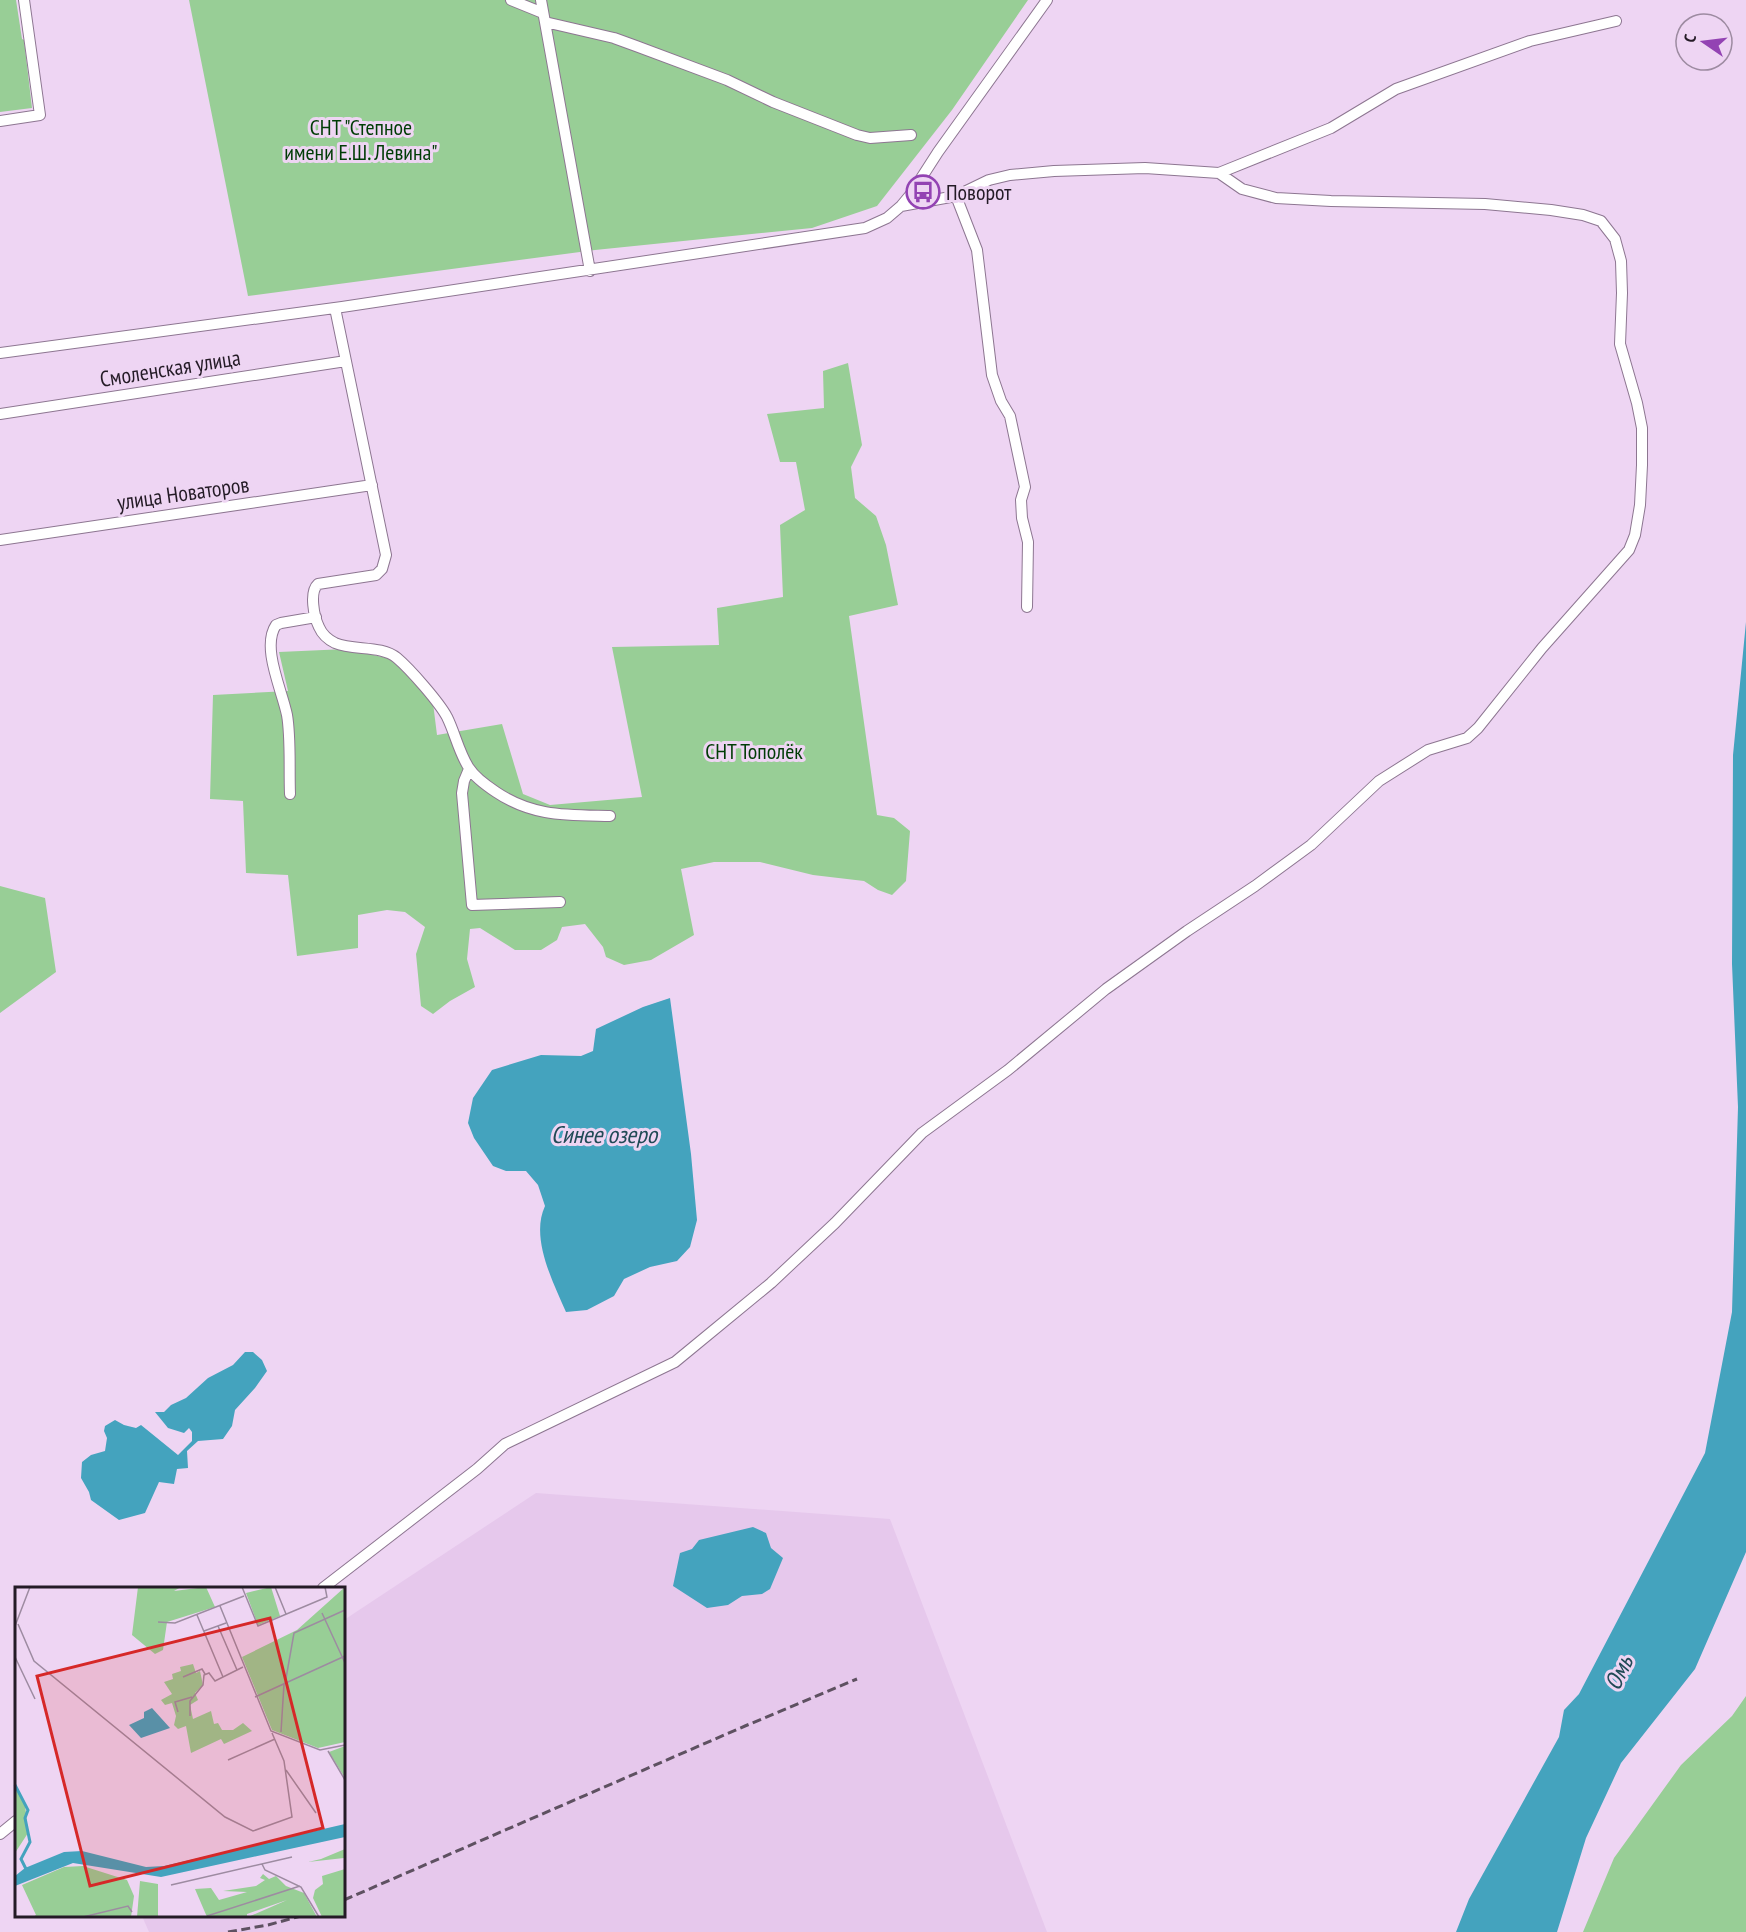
<svg xmlns="http://www.w3.org/2000/svg" width="1746" height="1932" viewBox="0 0 1746 1932" font-family="'PT Sans Narrow',sans-serif">
<style>
.built{fill:#e6c8ec}
.green{fill:#98ce96}
.water{fill:#44a3be}
.lines{fill:none;stroke-linecap:round;stroke-linejoin:round}
.minor-casing{stroke:#8d7691;stroke-width:12}
.minor{stroke:#fff;stroke-width:10}
.rail{stroke:#5e5161;stroke-width:3;stroke-dasharray:9 4.5;stroke-linecap:butt}
.labels{text-anchor:middle;stroke-width:6;stroke-linejoin:round;paint-order:stroke}
.park-label{font-size:22px;fill:#003c05;stroke:#eed5f3}
.poi-label{font-size:22px;fill:#241b26;stroke:#eed5f3;text-anchor:start}
.street-label{font-size:22px;fill:#241b26;stroke:#eed5f3}
.water-label{font-size:24px;font-style:italic;fill:#204a56;stroke:#eed5f3}
.inset-river{fill:none;stroke:#44a3be;stroke-width:3}
.inset-road{fill:none;stroke:#9d8ba1;stroke-width:1.5}
.view{fill:#d62828;fill-opacity:0.15;stroke:#d62828;stroke-width:3}
.inset-edge{fill:none;stroke:#241b26;stroke-width:3}
</style>
<rect width="100%" height="100%" fill="#eed5f3"/>
<!-- built -->
<path class="built" d="M536 1493 890 1519 1047 1932H149L142 1916H344V1620Z"/>
<!-- green -->
<path class="green" d="M0 0H16L22 39 24 40 32 108 0 112Z
M189 0H1028L952 110 877 206 812 228 595 250 248 296Z
M848 363 862 445 851 467 855 498 876 516 886 545 898 605 849 616 877 815 894 818 910 831 906 881 892 895 878 890 864 881 813 875 760 862H714L681 869 694 935 651 960 624 965 606 957 603 947 585 924 562 927 557 940 541 950H515L480 928 470 929 467 959 475 987 450 1001 433 1014 421 1006 416 954 425 927 405 912 387 910 358 915V948L297 956 288 875 246 873 243 801 210 799 213 695 288 691 279 652 346 649 396 660 433 703 437 735 502 724 523 794 550 805 642 797 612 647 719 645 717 608 783 597 780 525 805 510 796 462H780L767 414 824 408 823 371Z
M0 886 45 898 56 972 0 1013Z
M1746 1696V1932H1583L1614 1858 1681 1765 1732 1716Z"/>
<!-- water -->
<path class="water" d="M1746 622V1552L1695 1669 1621 1763 1586 1838 1557 1932H1456L1469 1899 1559 1737 1564 1710 1579 1694 1705 1453 1732 1312 1738 1107 1732 964 1733 755Z
M670 998 691 1154 697 1220 690 1247 677 1261 650 1267 624 1279 614 1296 587 1310 566 1312C553 1282 530 1238 545 1206L538 1185 526 1171H506L493 1166 474 1138 468 1123 473 1098 492 1070 541 1055 581 1056 593 1051 596 1029 643 1007Z
M245 1352H253L262 1360 267 1371 255 1388 235 1410 232 1426 223 1439 198 1441 187 1451 188 1468 177 1469 174 1484 159 1482 145 1513 119 1520 91 1500 89 1492 81 1478 82 1462 91 1455 105 1451 107 1438 104 1431 105 1426 115 1420 124 1425 136 1428 141 1425 178 1455 192 1441V1432L189 1428 184 1433 168 1428 155 1412H164L171 1405 186 1398 208 1378 233 1365Z
M753 1527 766 1533 771 1548 783 1558 770 1589 762 1594 742 1596 728 1605 707 1608 673 1586 680 1553 692 1549 699 1540Z"/>
<g class="lines">
<!-- minor casing -->
<g class="minor-casing">
<path id="minor" d="M511 0 543 13
M541 0 590 271
M545 22 614 38 636 46 727 80 773 102 857 135 870 138 911 135
M0 121 40 115 24 0
M1219 173 1331 128 1396 89 1530 41 1616 21
M956 196 977 250 992 375 1001 401 1010 416 1025 487 1021 500 1022 518 1028 542 1027 607
M335 308 386 555 382 569 376 575 318 584C309 592 314 617 319 627 322 634 329 640 335 643 354 651 381 645 397 658 410 669 439 702 447 717 455 733 459 753 469 768 474 776 487 786 496 792 533 817 567 815 610 816
M0 353 342 307 865 228 887 218 901 206 911 194 938 152 1047 0
M0 414 346 361
M0 540 372 485
M469 769 464 781 462 793 472 905 560 902
M290 794C289 769 291 738 287 715 282 690 261 647 276 625L281 623 316 617
M323 1588 477 1469 505 1444 675 1362 771 1283 835 1223 922 1133 1008 1070 1106 989 1187 931 1255 886 1311 845 1379 781 1428 750 1467 738 1478 728 1542 648 1629 550 1635 535 1640 505 1642 465V428L1637 403 1620 344 1622 293 1621 261 1615 239 1601 221 1583 215 1551 210 1485 204 1331 201 1276 198 1242 189 1219 173 1145 168 1054 171 1010 175 989 180 956 196 901 206
M0 1834 16 1821"/>
</g>
<!-- minor -->
<use href="#minor" class="minor"/>
<!-- rail -->
<path class="rail" d="M344 1900 745 1726 857 1679
M228 1932 268 1925 301 1916"/>
</g>
<!-- icons -->
<defs>
<g id="bus-ring" transform="scale(1.725)"><circle r="9.5" fill="#eed5f3" stroke="#9343b3" stroke-width="1.5"/><path d="M-5-6H5V4H4V6H2V4H-2V6H-4V4H-5ZM-3.5-4V0h7V-4ZM-3.5 1.2v1.5H-2V1.2ZM2 1.2v1.5H3.5V1.2Z" fill="#9343b3"/></g>
</defs>
<g fill-rule="evenodd">
<use href="#bus-ring" x="923" y="192"/>
</g>
<g class="labels">
<!-- park labels -->
<g class="park-label">
<text x="361" y="135">СНТ "Степное<tspan x="361" dy="25">имени Е.Ш. Левина"</tspan></text>
<text x="754" y="759">СНТ Тополёк</text>
</g>
<!-- poi labels -->
<g class="poi-label">
<text x="946" y="200">Поворот</text>
</g>
<!-- street labels -->
<g class="street-label">
<text transform="translate(170 368) rotate(-9)" y="8">Смоленская улица</text>
<text transform="translate(183 493) rotate(-8)" y="8">улица Новаторов</text>
</g>
<!-- water labels -->
<g class="water-label">
<text x="604" y="1143">Синее озеро</text>
<text transform="translate(1619 1673) rotate(-64)" y="8">Омь</text>
</g>
</g>
<!-- overview -->
<g transform="translate(15 1587)">
<rect width="330" height="330" fill="#eed5f3"/>
<path d="M123 0H166L159 4 191 0 200 20 152 35 148 63 140 67 117 48ZM256 0 265 29 243 38 231 6ZM330 0V155L303 161 257 143 227 70 282 43ZM178 77 181 86 185 84 188 98 180 106 183 113 175 118 178 132 196 124 199 137 203 136 207 143H218L228 136 237 144 209 157 206 152 176 166 171 139 163 142 159 138 161 129 157 116 150 118 146 113 157 107 149 95 158 92 157 87 166 84 165 80ZM330 159V191L314 165ZM0 198 10 217 13 246 0 266ZM330 262 329 271 293 275 306 272ZM68 279 112 293 119 309 116 330H18L21 328 7 298 49 280ZM330 282V330H307L298 311 300 303 308 297 307 289ZM248 287 254 292 261 289 271 299 289 306 302 330H233L272 313 232 327V330H192L180 302 196 301 204 313 232 305 208 304 241 299 250 293 245 291ZM125 294 143 297V330H122Z" fill="#98ce96"/>
<path d="M137 121 155 141 126 151 114 138 129 131V125ZM330 237V250L146 290 58 276 0 299V289L10 281 49 265 67 264 131 280 149 279Z" fill="#44a3be"/>
<path class="inset-river" d="M0 198 13 223 10 231 15 255 6 272 11 282"/>
<path class="inset-road" d="M227 0 243 39 312 10 310 0M260 0 271 27M205 19 256 144 305 163 330 158M307 26 330 76M182 28 208 90M143 35 160 36 229 9M3 37 19 74 210 230 238 244 277 230 269 174 257 146M0 39 15 0M203 39 222 83M189 44 211 36M0 70 20 112M168 90 187 82 190 87M270 97 279 46 330 23M240 110 330 69M163 125 160 115 177 110M175 129V114L188 98 189 88 194 86 200 94 228 80M266 145 269 97M313 164 330 193M213 173 260 152M271 183 301 226M247 277 250 283 286 300 304 330M156 298 277 270M192 329 285 299M68 330 113 319 117 325"/>
<path class="view" d="M255 31 308 241 75 299 22 89Z"/>
<rect width="330" height="330" class="inset-edge"/>
</g>
<!-- north arrow -->
<g transform="translate(1704 42) rotate(284)"><circle r="28" fill="#eed5f3" stroke="#9d8ba1" stroke-width="1.5"/>
<path d="M0-4.5L10 22L0 15L-10 22Z" fill="#9343b3"/>
<text y="-9" font-size="16" font-weight="bold" text-anchor="middle" fill="#241b26">С</text>
</g>
</svg>
